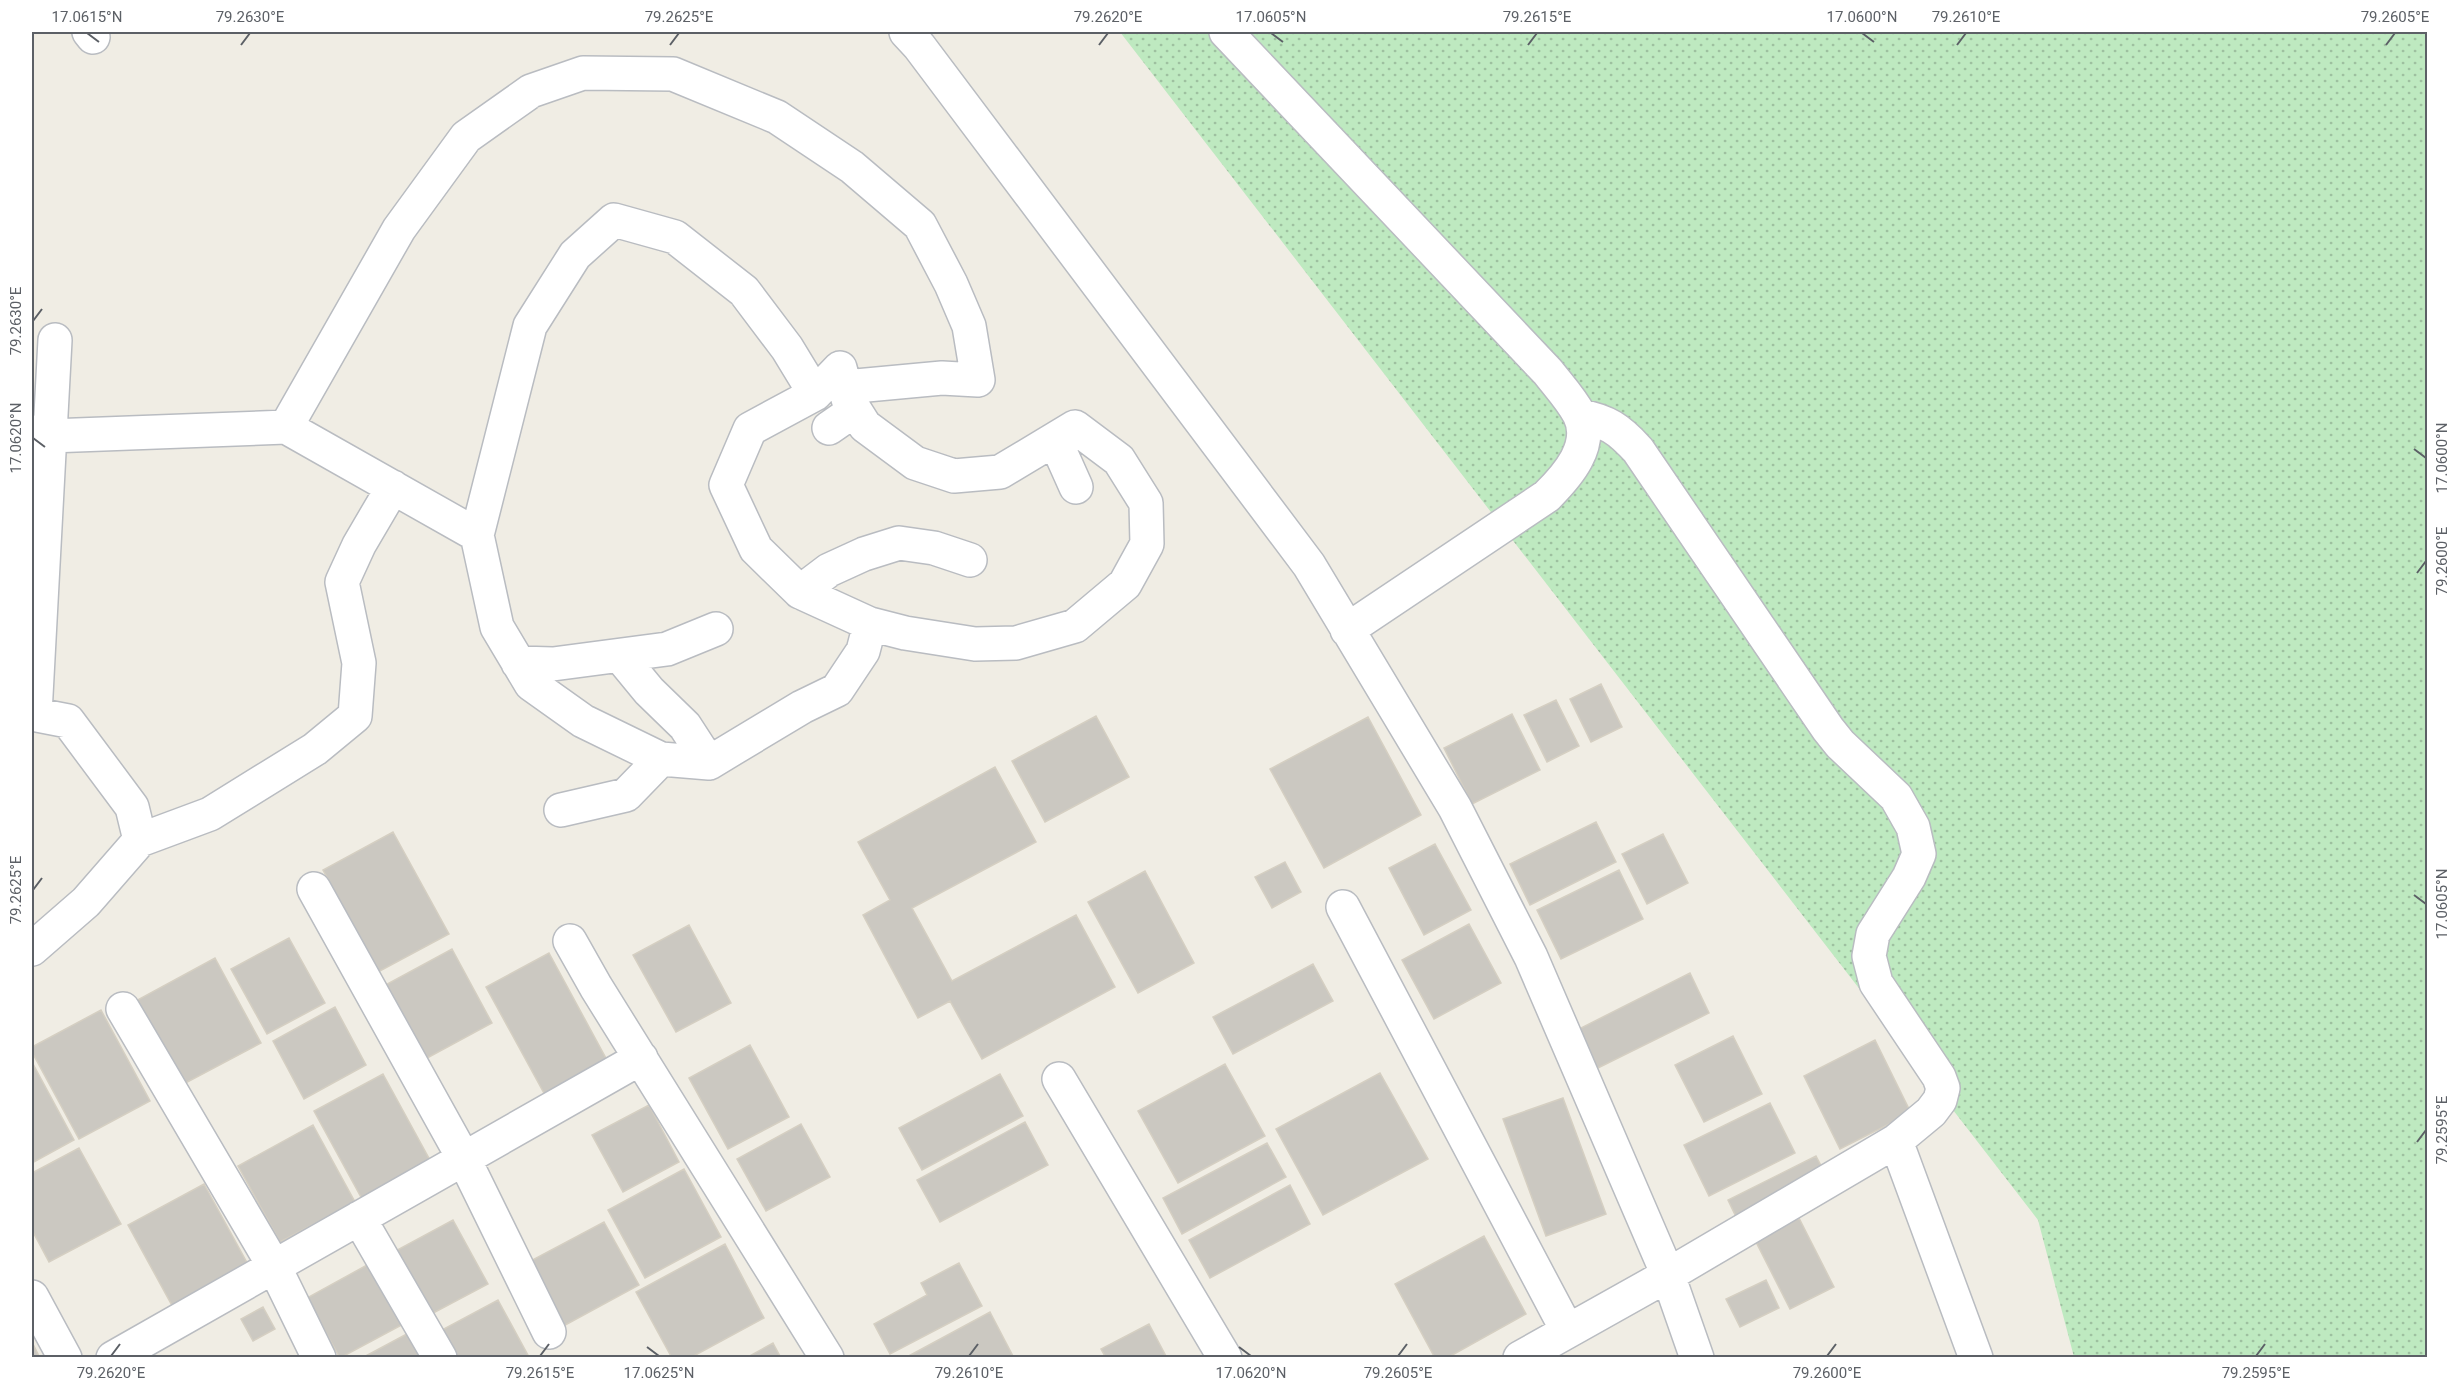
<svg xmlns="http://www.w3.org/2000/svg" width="2459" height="1389" viewBox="0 0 2459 1389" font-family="Roboto,sans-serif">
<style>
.grass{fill:url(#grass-dots)}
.building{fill:#cbc8c1;stroke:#d5cfc2;stroke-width:1.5}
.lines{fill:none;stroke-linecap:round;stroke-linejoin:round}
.minor-casing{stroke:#b9bcc1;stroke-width:36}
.minor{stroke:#fff;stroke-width:33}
.ticks{fill:none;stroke:#5c6066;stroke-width:2}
.neatline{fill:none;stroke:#5c6066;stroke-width:2}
.ticks-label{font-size:15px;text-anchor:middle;fill:#5c6066}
</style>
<defs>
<pattern id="grass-dots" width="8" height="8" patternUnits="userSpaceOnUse" patternTransform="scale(1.5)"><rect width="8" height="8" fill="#bee9c0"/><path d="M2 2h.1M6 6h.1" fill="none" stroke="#9ec0a0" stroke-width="1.8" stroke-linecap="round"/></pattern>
</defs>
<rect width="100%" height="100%" fill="#f0ede4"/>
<!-- grass -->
<path class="grass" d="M1120 32H2427V1357H2074L2038 1220Z"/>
<!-- building -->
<path class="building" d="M1601 684 1622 727 1591 742 1570 699Z
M1556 700 1579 746 1547 762 1524 715Z
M1512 714 1540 770 1472 804 1444 748Z
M1096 716 1129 777 1045 822 1012 761Z
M1368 717 1421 815 1324 868 1270 769Z
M995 767 1036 842 912 908 952 981 1076 915 1115 987 982 1059 950 1001 918 1018 863 915 890 900 858 842Z
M1596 822 1616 862 1530 905 1510 864Z
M393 832 449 934 378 972 323 870Z
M1663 834 1688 883 1647 904 1622 854Z
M1435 844 1471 910 1424 935 1389 868Z
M1285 862 1301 892 1272 908 1255 877Z
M1619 870 1643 919 1561 959 1537 910Z
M1145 871 1194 963 1138 993 1088 902Z
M1469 924 1501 983 1434 1019 1402 960Z
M689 925 731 1003 676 1032 633 955Z
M289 938 325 1003 267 1034 231 969Z
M452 949 492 1023 418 1063 378 989Z
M549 953 608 1062 545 1095 486 987Z
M215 958 261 1043 178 1087 132 1003Z
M1313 964 1333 1001 1233 1054 1213 1017Z
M1690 973 1709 1013 1596 1069 1577 1030Z
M335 1007 366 1065 304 1099 273 1041Z
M101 1010 150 1101 79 1139 32 1052V1047Z
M1733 1036 1762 1094 1704 1122 1675 1065Z
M1875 1040 1911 1113 1840 1149 1804 1076Z
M750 1045 789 1117 728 1149 689 1078Z
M32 1062 74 1140 32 1163Z
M1225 1064 1265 1136 1178 1183 1138 1111Z
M1380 1073 1428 1159 1323 1215 1276 1129Z
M383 1074 431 1162 362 1199 314 1111Z
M1000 1074 1023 1116 922 1170 899 1128Z
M1563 1098 1606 1214 1546 1236 1503 1119Z
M1770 1103 1795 1153 1709 1196 1684 1145Z
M649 1105 679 1162 623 1192 592 1135Z
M1025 1122 1048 1165 940 1222 917 1180Z
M801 1124 830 1177 766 1211 737 1159Z
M313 1125 355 1202 280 1242 238 1166Z
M1267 1143 1286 1177 1182 1234 1163 1198Z
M79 1148 121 1224 49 1262 32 1230V1173Z
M1816 1156 1827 1177 1738 1221 1728 1200Z
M684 1169 721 1237 645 1278 608 1210Z
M204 1184 251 1270 175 1311 128 1225Z
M1290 1185 1310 1224 1210 1278 1189 1240Z
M1799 1218 1834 1287 1790 1309 1755 1240Z
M453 1220 488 1284 422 1319 388 1255Z
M604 1222 639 1285 558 1329 523 1265Z
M1484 1236 1526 1314 1447 1358H1435L1395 1284Z
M725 1244 764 1318 690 1358H672L636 1292Z
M378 1259 411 1320 340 1358 307 1298Z
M959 1263 982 1306 890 1354 874 1324 927 1295 921 1283Z
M1766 1280 1779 1308 1740 1327 1726 1299Z
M498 1300 529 1357 454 1358 440 1331Z
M263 1307 275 1329 253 1341 241 1319Z
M990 1312 1014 1358H905Z
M1149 1324 1167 1358H1106L1101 1349Z
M416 1329 431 1358H362Z
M32 1342 40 1358H32Z
M773 1343 781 1358H746Z"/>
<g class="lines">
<!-- minor casing -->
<g class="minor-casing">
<path id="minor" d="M89 32 93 37
M906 32 919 46 1309 565 1455 808 1531 957 1668 1275 1697 1358
M1226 32 1548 372C1558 385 1571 399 1579 414 1595 445 1567 476 1547 496L1347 630
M286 427 477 535 530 326 575 255 614 220 675 237 744 291 787 348 815 394 750 429 726 485 756 549 800 592 870 624 905 633 975 644 1016 643 1075 626 1125 584 1147 544 1146 503 1119 460 1075 427 1000 472 954 476 915 463 865 426 848 399 840 368 815 394
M829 428 855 410
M32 432 50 436 286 427 399 229 466 137 531 91 583 73 673 74 777 117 852 167 920 225 951 284 969 326 978 380 942 378 845 387
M1055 440 1076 487
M477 535 497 627 531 684 583 721 661 759 709 763 802 707 837 690 863 651 870 624
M800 592 829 570 864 554 899 543 934 548 970 560
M621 657 649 691 685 726 709 763
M518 663 553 664 667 649 716 629
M32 714 68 721 132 807 140 840 86 902 32 949
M35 714 55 340
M561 810 626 795 661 759
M140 840 210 814 315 749 355 716 359 663 342 582 359 545 393 487
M314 889 464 1159 549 1332
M1343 907 1567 1330
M570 941 596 987 827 1358
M123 1009 274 1266 319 1358
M1059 1079 1225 1358
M1896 1141 1976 1358
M359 1218 440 1358
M32 1297 65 1358
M113 1358 641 1058
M1520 1358 1668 1275 1896 1141 1931 1112 1940 1100 1943 1088 1939 1077 1876 983 1869 956 1873 934 1909 877 1919 854 1913 827 1896 797 1840 744 1828 729 1638 450C1619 429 1607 421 1580 416"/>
</g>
<!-- minor -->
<use href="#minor" class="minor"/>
</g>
<!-- ticks -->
<path class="ticks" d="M87 33 99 42M1271 33 1283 42M1862 33 1874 42M241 45 250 33M670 45 679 33M1099 45 1108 33M1528 45 1537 33M1957 45 1966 33M2386 45 2395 33M33 321 42 309M33 438 45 447M2414 449 2426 458M2417 573 2426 561M33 890 42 878M2414 895 2426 904M2417 1142 2426 1130M647 1347 659 1356M1239 1347 1251 1356M111 1356 120 1344M540 1356 549 1344M969 1356 978 1344M1398 1356 1407 1344M1827 1356 1836 1344M2256 1356 2265 1344"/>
<!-- border -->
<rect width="2459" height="1389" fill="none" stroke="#ffffff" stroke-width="66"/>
<rect x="33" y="33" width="2393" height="1323" class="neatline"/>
<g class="ticks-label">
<text x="87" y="22">17.0615°N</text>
<text x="250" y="22">79.2630°E</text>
<text x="679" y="22">79.2625°E</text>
<text x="1108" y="22">79.2620°E</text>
<text x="1271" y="22">17.0605°N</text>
<text x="1537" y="22">79.2615°E</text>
<text x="1862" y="22">17.0600°N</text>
<text x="1966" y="22">79.2610°E</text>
<text x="2395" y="22">79.2605°E</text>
<text transform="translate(16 321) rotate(-90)" y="5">79.2630°E</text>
<text transform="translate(16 438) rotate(-90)" y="5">17.0620°N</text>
<text transform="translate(2442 458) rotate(-90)" y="5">17.0600°N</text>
<text transform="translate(2442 561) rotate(-90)" y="5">79.2600°E</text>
<text transform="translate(16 890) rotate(-90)" y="5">79.2625°E</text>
<text transform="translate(2442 904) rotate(-90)" y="5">17.0605°N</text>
<text transform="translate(2442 1130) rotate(-90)" y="5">79.2595°E</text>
<text x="111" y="1378">79.2620°E</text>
<text x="540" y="1378">79.2615°E</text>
<text x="659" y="1378">17.0625°N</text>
<text x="969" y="1378">79.2610°E</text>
<text x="1251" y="1378">17.0620°N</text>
<text x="1398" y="1378">79.2605°E</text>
<text x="1827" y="1378">79.2600°E</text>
<text x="2256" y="1378">79.2595°E</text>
</g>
</svg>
